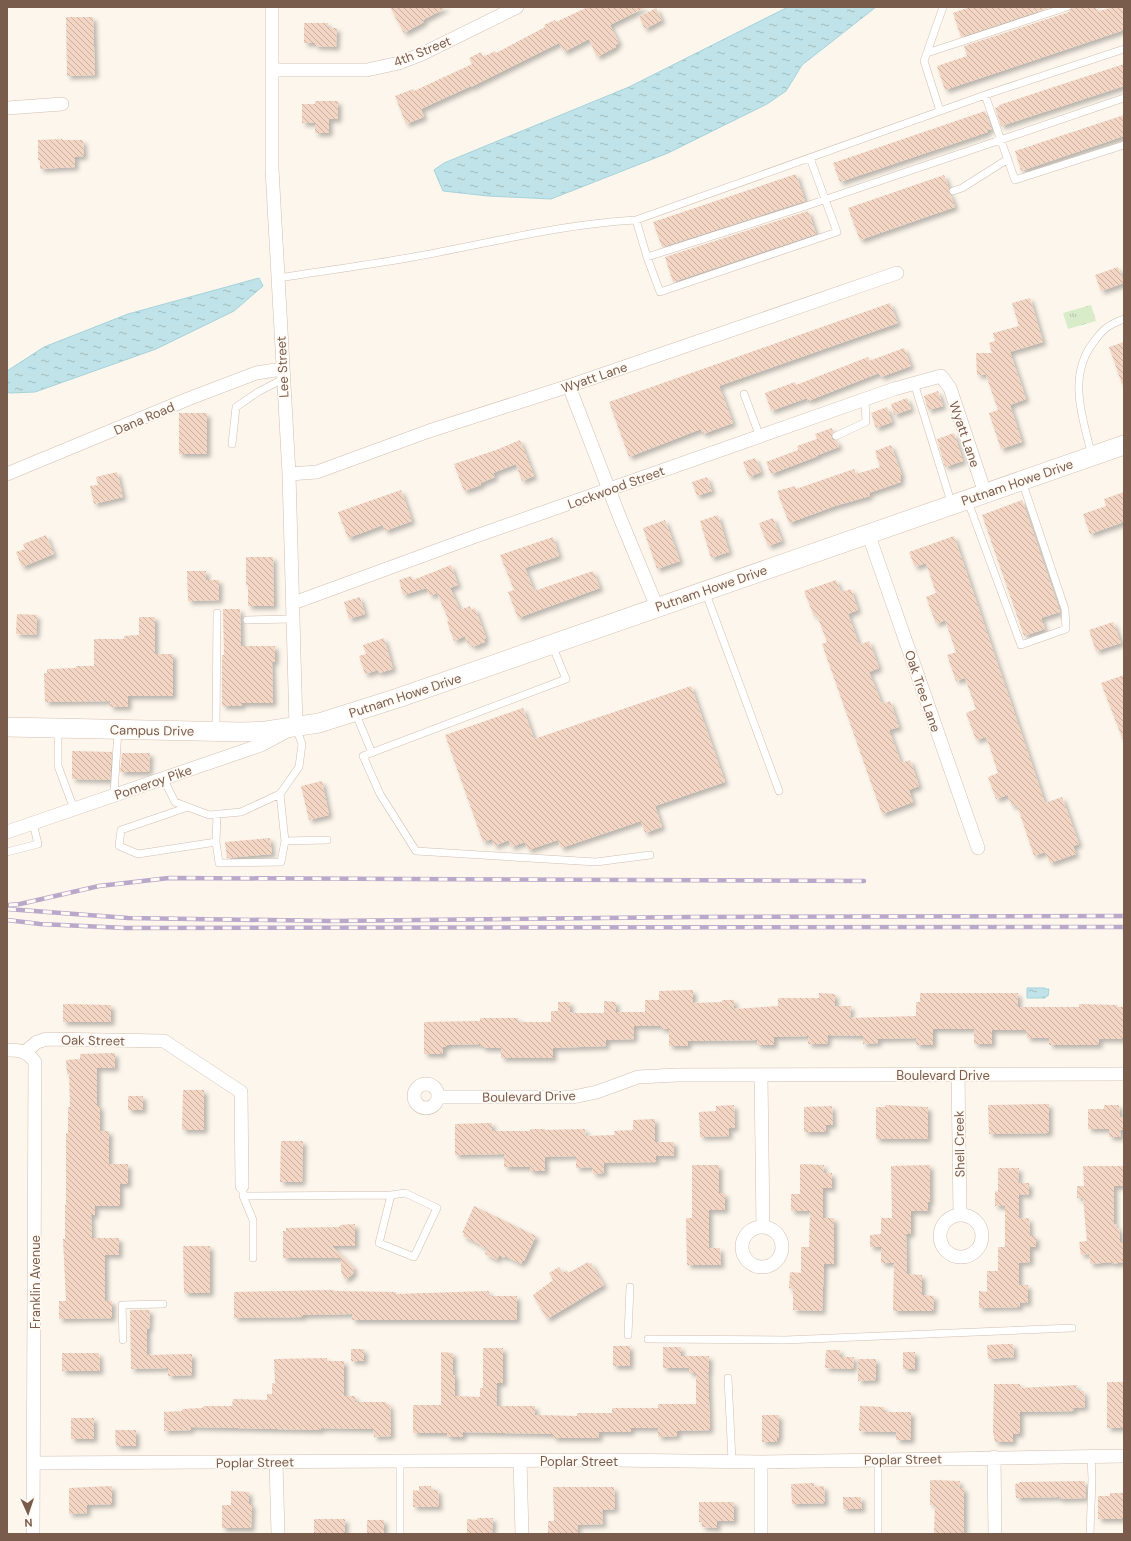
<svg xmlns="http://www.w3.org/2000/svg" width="1131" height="1541" viewBox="0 0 1131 1541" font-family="'DM Sans',sans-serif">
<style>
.park{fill:url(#park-tufts)}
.water{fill:url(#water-ripples);stroke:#a5d3da}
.building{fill:url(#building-back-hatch);filter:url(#shadow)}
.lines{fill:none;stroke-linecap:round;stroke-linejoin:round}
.lane-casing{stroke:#d1beb0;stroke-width:8}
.street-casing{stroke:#d1beb0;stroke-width:14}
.secondary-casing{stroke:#d6c0b0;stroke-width:20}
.lane{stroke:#fff;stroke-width:7}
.street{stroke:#fff;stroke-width:13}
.secondary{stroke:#fff;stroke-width:19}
.rail-casing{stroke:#b9a8c9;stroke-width:4.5}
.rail{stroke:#fffaf3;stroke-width:3;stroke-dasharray:9;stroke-linecap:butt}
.labels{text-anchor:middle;stroke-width:3.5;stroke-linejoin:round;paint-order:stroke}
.street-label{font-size:13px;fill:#7a5c4d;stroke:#fffaf3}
</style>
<defs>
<pattern id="park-tufts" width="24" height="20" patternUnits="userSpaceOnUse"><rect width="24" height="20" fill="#d8ecc9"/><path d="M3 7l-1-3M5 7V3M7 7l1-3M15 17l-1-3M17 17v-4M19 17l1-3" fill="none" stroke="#b4c2a5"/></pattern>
<pattern id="water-ripples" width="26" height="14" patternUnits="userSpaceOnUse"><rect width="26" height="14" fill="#bfe3e8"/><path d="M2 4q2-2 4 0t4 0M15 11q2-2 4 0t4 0" fill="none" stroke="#a0bbbe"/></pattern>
<pattern id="building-back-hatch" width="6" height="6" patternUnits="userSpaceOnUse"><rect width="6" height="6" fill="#f3d5c3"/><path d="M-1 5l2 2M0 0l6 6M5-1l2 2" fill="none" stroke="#cab0a1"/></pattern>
<filter id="shadow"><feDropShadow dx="3.5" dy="3.5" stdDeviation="2" flood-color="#0004"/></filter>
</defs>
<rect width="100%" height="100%" fill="#fdf6ec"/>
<!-- park -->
<path class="park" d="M1091 305 1096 321 1068 329 1063 313Z"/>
<!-- water -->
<path class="water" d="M788 7H876L802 65 786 91 767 104 668 153 551 199 488 196 443 191 434 170 444 163 629 87Z
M259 278 263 286 234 311 156 349 35 392 10 393 7 392V371L44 347 128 314Z
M1027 988H1045V989H1049L1048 996H1046L1045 998H1027Z"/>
<!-- building -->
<path class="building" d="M390 7H447L423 20 424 22 404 33Z
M588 7H646L610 25 619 43 615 45 616 47 597 57 589 39 564 52 559 43 471 87V86L421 109 424 117 406 124 395 96 413 89 414 91 472 64 469 58 481 52 483 57 495 51 496 53 545 27 544 25 555 20 556 22Z
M970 7H1051L961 37 953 13Z
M1072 7H1096L1097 12 1112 7H1124V30L945 90 937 66 967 56 964 46 1069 12Z
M656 8 662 20 645 29 639 17Z
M66 17H93L95 75 67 76Z
M304 23H328V28H337L336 47 315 46V43H304Z
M1124 64V86L1001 126 995 108 1000 106 999 105Z
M315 101H338V119H329V133H315V123H302V104H315Z
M985 111 992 129 987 130 988 132 840 182 833 163Z
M1124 115V136L1021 171 1015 151Z
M62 139V140H83L84 156 75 157V167L40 169V160H38V140Z
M796 174 805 201 662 247 653 222Z
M944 175 949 188 948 192 951 196 955 207 860 240 848 208Z
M808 211 816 234 673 282 665 257Z
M1118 267 1124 283 1101 291 1095 275Z
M1030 298 1043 342 1010 352 1026 399 1010 405 1022 442 1001 449 989 413 998 410 986 375H977L976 353H992L989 343 995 341 993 333 1019 326 1012 303Z
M890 303 898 323 719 386 733 423 703 434 701 429 629 457 609 402Z
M1124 342V384H1122L1109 347Z
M904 348 911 366 881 377 879 373 808 401 807 398 771 411 765 393 795 382 796 385 868 357 869 361Z
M938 391 943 406 928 410 924 396Z
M907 398 911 409 894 415 891 404Z
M887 407 892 422 876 428 871 413Z
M179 413H207V454H179Z
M832 428 833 432 831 438 833 440 837 441 839 447 818 455V456L771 474 766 462 798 450 797 446 817 439 815 434Z
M954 433 963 461 945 467 937 439Z
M520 440 534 476 522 481 516 464 493 473 495 477 481 483V485L464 491 454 464 496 450Z
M891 445 902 476H900L901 482 869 493 870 496 835 506 789 523 777 491 795 486 796 489 854 469 856 474 880 467 875 451Z
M755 458 761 472 749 477 743 462Z
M117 472 123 497 94 504 90 486 98 485 96 477Z
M707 477 712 491 697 496 692 482Z
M401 490 412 521 385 531 383 525 348 538 338 512Z
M1124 492V522L1090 534 1083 514 1106 506 1104 499Z
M1022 500 1060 612 1041 618 1045 629 1024 636 982 515Z
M718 515 729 552 711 558 700 521Z
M773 518 782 541 768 546 759 523Z
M665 520 680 561 657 569 643 528Z
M46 535 54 554 22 567 16 552 25 549 23 544Z
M954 536 1045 803 1062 797 1079 844 1073 846 1076 854 1050 863 1045 852 1034 856 1017 805 1012 806 1008 795 996 799 988 777 998 773 991 751 986 737 976 740 966 713 976 709 965 678 956 681 947 655 956 652 945 620 936 624 926 597 936 593 926 563 915 567 909 552Z
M553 537 559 556 525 568 534 591 593 571 600 588 518 618 508 592 514 590 500 555Z
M246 557H273L274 606H248V585H246Z
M451 565 458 585 450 588 460 610 470 606 471 610 475 608 486 638 484 639 485 642 472 647 471 643 468 644 465 636 454 641 447 622 449 621 437 593 430 596 427 588 403 595 399 580 411 576 413 580Z
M187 571H206V580H219V600L188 601Z
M836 580 841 592 851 589 858 610 848 614 859 645 869 641 879 668 869 672 882 704 890 701 899 727 889 730 901 763 910 760 919 786 909 790 913 802 882 814 822 644 827 642 817 615 814 616 804 591Z
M360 597 365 614 349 619 344 602Z
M223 609H240L241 646H275V662H272L273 703H242V706H222V655H224Z
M17 614 37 615 36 635 16 634Z
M139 617H155V654H173V696H128V707H110V701L45 702 44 673H47V669L76 668V666H94V639H124V636L139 635Z
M1113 622 1121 643 1096 651 1089 630Z
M384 638 393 669 379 673 378 670 365 674 359 656 366 654 363 645Z
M1124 675V740H1123L1101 683Z
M691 686 725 782 655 806 662 827 645 833 641 821 561 848 558 840 528 850 525 842 511 847 509 840 494 846 492 839 483 842 445 735 523 708 534 739Z
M72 751 112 752 110 780 72 779Z
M122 753H150L149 772H120Z
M322 781 329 815 309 820 301 786Z
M270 838 272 854 227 858 225 842Z
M693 990V1003L722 1002V1000H734V1009L778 1006V998H819V993L835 994V1006H851L850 1018 916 1016V1002H920V993H1018V1007H1079V1004L1117 1005V1007H1124V1039H1099V1045H1049V1038H1027L1026 1030H992V1044H974V1029H933V1045H916V1038L878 1039V1043L863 1044V1036L828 1035 827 1044H808V1036L774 1037V1045H757V1040L688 1041V1046H669V1029H661V1026H634V1039L606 1040V1046L553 1048V1058H501V1048H483V1046H480V1044L447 1045V1047H443V1054H424V1022L480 1021V1018H518V1022H551V1011H558V1002H570V1012L572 1013H604V1001L616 1002V1012H645V1000H659V991Z
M63 1004 111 1005V1022H63Z
M115 1053V1068H97V1106H100V1131H109V1164H128V1184H120V1206H95V1215H91L92 1238H119V1255H105V1301H112V1318L59 1319V1301H66L63 1239H65V1205H66V1133H68V1107H70L69 1074H67L66 1060 80 1059V1054Z
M183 1090H204V1130H182Z
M128 1096H143V1110H128Z
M1049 1104V1133L989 1134 988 1105Z
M734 1105 735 1128H729V1136L700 1137 699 1112 716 1111V1106Z
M885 1105 928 1107V1139H876V1107H885Z
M1104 1105H1119L1120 1117H1124V1130H1120L1121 1137H1109V1129H1088V1109H1104Z
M832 1106 833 1125H826V1132H804V1107Z
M655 1119V1142H674V1156H656V1162L604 1163V1173L593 1174 592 1167 576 1168V1156L545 1157V1171H530V1167H504V1154L455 1155V1124L492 1123V1131H530V1129H545V1130L585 1129 586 1136 615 1135 614 1131 633 1130V1120Z
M281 1141H303L302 1182H280Z
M800 1164 824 1165 823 1173H832V1188H823V1218H834V1264H824L822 1311 793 1310V1289L789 1288 790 1272 801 1273V1247H809L810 1211H791V1194H800Z
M692 1165H719V1193H725V1210H709V1248H720L721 1265H687L686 1218H692Z
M930 1165V1202H928V1211H911V1234H906L907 1274 922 1275V1295L934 1296 933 1311H893L894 1263H881V1247H870V1235L881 1234V1218H892L891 1166Z
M1083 1166H1124V1186H1114V1225L1116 1224 1117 1229 1119 1228 1120 1243 1124 1242V1262L1112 1264V1262L1090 1264 1089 1254 1081 1255 1079 1242 1087 1241 1083 1198H1077V1186H1084Z
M998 1168H1019L1018 1183H1029V1195L1019 1194V1219L1029 1218 1030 1236H1036V1247H1030V1262L1019 1263V1285H1028V1303L1020 1302V1307L979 1308V1291L987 1292V1271H998V1247H1005V1206H995V1191L998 1192Z
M474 1206 536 1236 524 1261 523 1260 521 1264 505 1256 504 1258 499 1255 497 1260 485 1254 487 1249 480 1246 481 1245 463 1236 464 1233H462Z
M355 1224V1246H332L354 1268 353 1274 345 1280 341 1271V1258H283V1231H286V1228L339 1227 340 1225Z
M183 1246H210V1293H184Z
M588 1262 589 1264 591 1263 604 1285 547 1319 533 1295 553 1280 549 1273 559 1267 563 1273 567 1270 568 1273Z
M334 1290 333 1291 396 1292V1294L489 1291V1296H517V1320H352V1314L303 1315V1317L234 1318V1292Z
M130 1310H150L149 1329H147V1355L192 1354V1375L168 1376V1368L131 1369Z
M1006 1344H1013L1014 1357 988 1359 987 1345Z
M613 1346H630V1366H613Z
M663 1347H681V1356H709V1372H708L710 1430 677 1431V1436L658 1437V1428H631V1432H599V1438H553V1434L463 1432V1437H447V1433H413V1405H441V1352L453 1353V1375H455V1396L480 1397V1388H483V1348H503V1383H497V1406H535V1415L577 1416V1413H612V1408H658V1404H696V1373H689V1368H663Z
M351 1349H364V1361H351Z
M826 1350H840V1357H854L853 1369 825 1368Z
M903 1352H915V1369H903Z
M62 1353H99L100 1371H62Z
M327 1358V1361H344V1396H355V1402H386L387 1405H390L391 1436 374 1437 373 1429 321 1428V1430L191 1427V1430L164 1431V1412L182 1411V1409L202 1408 204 1406H232L233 1399 267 1400V1394H272V1383L275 1384 274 1359Z
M858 1359H876V1380L858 1381Z
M1107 1382H1124V1428H1107Z
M994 1384H1020L1021 1388 1077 1385 1076 1391H1084L1085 1407 1074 1408 1073 1411 1020 1412V1434H1013V1442H995L993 1432Z
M860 1406 884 1407V1412H911V1440H896V1432L859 1431Z
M762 1415H779V1437L777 1438V1442H762Z
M71 1418H94V1439H71Z
M115 1430H136V1446H116Z
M930 1480 960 1481 959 1488H964V1534H934L935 1505H930Z
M1085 1481 1086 1498 1059 1499V1497L1016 1498 1015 1484 1020 1483 1019 1482Z
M814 1483V1487L824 1486 825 1503 792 1504 791 1484Z
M112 1486V1504L87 1505V1513L69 1514V1488Z
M419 1486H431V1490H438L439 1507H413V1490L419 1491Z
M553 1487H614L615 1509 602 1510 603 1524 577 1525 578 1533 548 1534V1521H554Z
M231 1491 249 1492V1504H252L251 1528H222V1505H231Z
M1110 1493H1124V1519H1098V1496H1110Z
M843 1497H861L862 1509H843Z
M699 1502H734V1521H717V1528L702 1527V1522H699Z
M477 1518H493L492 1534H467V1519L477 1520Z
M314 1519H345V1534H314Z
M367 1520H384V1534H367Z"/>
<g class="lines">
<!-- lane casing -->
<g class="lane-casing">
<path id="lane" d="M927 53 1067 7
M985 95 1015 180 1124 145
M940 111 924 61 943 7
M953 191 962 188 1008 159
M636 220 647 257 806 206 1124 98
M647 257 660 292 837 232 810 158
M278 278C323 271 368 265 413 257 487 244 560 224 636 220L985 95 1124 49
M914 383 952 505
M744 394 760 437
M836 436 866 422 865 400
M232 444 236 407 258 392 283 379
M1092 456C1083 419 1067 377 1093 343 1103 329 1108 325 1124 319
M967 499 1021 645 1066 629 1065 609 1022 481
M705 591 779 791
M247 620 293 619
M552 645 566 679 363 756 380 794 416 851 596 862 650 855
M355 712 372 753
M58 728V766L74 809
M216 731 217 613
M163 778 175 802 209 815 241 812 280 794 299 767 302 744 296 728
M280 794 285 841 327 840
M114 795 118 729
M188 807 121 830 119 846 138 854 216 842 217 814
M216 842 219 863 281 862 285 841
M7 852 38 844 33 823
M243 1192V1196L253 1220V1258
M243 1196 391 1195 379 1243 414 1257 437 1208 405 1193 391 1195
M628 1335 630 1287
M648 1339 785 1340 1072 1328
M123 1340 122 1305 163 1304
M728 1378 732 1461
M878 1460V1534
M400 1461V1534
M1090 1534 1092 1479 1091 1456"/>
</g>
<!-- street casing -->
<g class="street-casing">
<path id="street" d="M272 70H367L399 63 422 54 517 7
M7 108 62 104
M569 386 620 518 657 607
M7 474 188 399 256 373 282 369
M289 474 317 472 429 431 569 386 897 273
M868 533 978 848
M293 601H299L479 535 894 389 941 376 950 388 985 493
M7 832 261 745 296 726 289 474 272 169V7
M7 1050C20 1050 27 1051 35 1062L33 1534
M25 1052 37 1042 47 1039 164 1041 241 1092 242 1186
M958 1074 960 1214
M761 1076 763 1227
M414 1096a12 12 0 1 1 24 0a12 12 0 1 1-24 0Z
M438 1097H573L597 1092 638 1077 677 1075 1124 1074
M940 1236a21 21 0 1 1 42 0a21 21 0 1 1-42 0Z
M742 1247a20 20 0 1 1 40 0a20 20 0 1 1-40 0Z
M994 1457 995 1534
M520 1461 522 1534
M276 1462 278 1534
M761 1462V1534
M35 1463 612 1460 761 1462 1124 1456"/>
</g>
<!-- secondary casing -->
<g class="secondary-casing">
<path id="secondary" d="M7 727 242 732 266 731 319 723 398 698 1124 445"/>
</g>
<!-- lane -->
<use href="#lane" class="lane"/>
<!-- street -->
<use href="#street" class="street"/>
<!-- secondary -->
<use href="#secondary" class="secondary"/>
<!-- rail casing -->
<g class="rail-casing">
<path id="rail" d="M9 905 20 904 99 886 169 878 864 881
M7 909 128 918 331 921 691 917 1124 916
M7 920 40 924 126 928 1124 927"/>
</g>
<!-- rail -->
<use href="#rail" class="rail"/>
</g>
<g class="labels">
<!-- street labels -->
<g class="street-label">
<text transform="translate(422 51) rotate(-22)" y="5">4th Street</text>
<text transform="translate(282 367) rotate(-93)" y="5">Lee Street</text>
<text transform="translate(594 377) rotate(-19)" y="5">Wyatt Lane</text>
<text transform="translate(144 418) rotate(-23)" y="5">Dana Road</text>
<text transform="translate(965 434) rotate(71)" y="5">Wyatt Lane</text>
<text transform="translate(1017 482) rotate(-19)" y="5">Putnam Howe Drive</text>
<text transform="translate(616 487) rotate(-20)" y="5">Lockwood Street</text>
<text transform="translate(711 588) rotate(-19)" y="5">Putnam Howe Drive</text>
<text transform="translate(923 691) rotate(71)" y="5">Oak Tree Lane</text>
<text transform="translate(405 695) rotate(-18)" y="5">Putnam Howe Drive</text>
<text transform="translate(152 730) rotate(1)" y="5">Campus Drive</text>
<text transform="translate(153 782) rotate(-19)" y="5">Pomeroy Pike</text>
<text transform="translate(93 1040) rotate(1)" y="5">Oak Street</text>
<text x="943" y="1080">Boulevard Drive</text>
<text transform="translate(529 1096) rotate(-1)" y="5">Boulevard Drive</text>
<text transform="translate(959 1144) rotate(-91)" y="5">Shell Creek</text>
<text transform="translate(35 1282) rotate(-90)" y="5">Franklin Avenue</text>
<text transform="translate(903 1459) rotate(-1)" y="5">Poplar Street</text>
<text x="579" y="1466">Poplar Street</text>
<text transform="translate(255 1462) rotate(-1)" y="5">Poplar Street</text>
</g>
</g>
<!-- border -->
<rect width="1131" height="1541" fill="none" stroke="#7a5c4d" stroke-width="16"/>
<!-- north arrow -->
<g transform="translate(28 1513) rotate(177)" stroke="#fffaf3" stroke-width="3" paint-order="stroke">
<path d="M0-3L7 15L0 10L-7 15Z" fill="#7a5c4d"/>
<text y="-6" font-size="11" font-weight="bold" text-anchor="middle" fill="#7a5c4d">N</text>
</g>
</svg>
